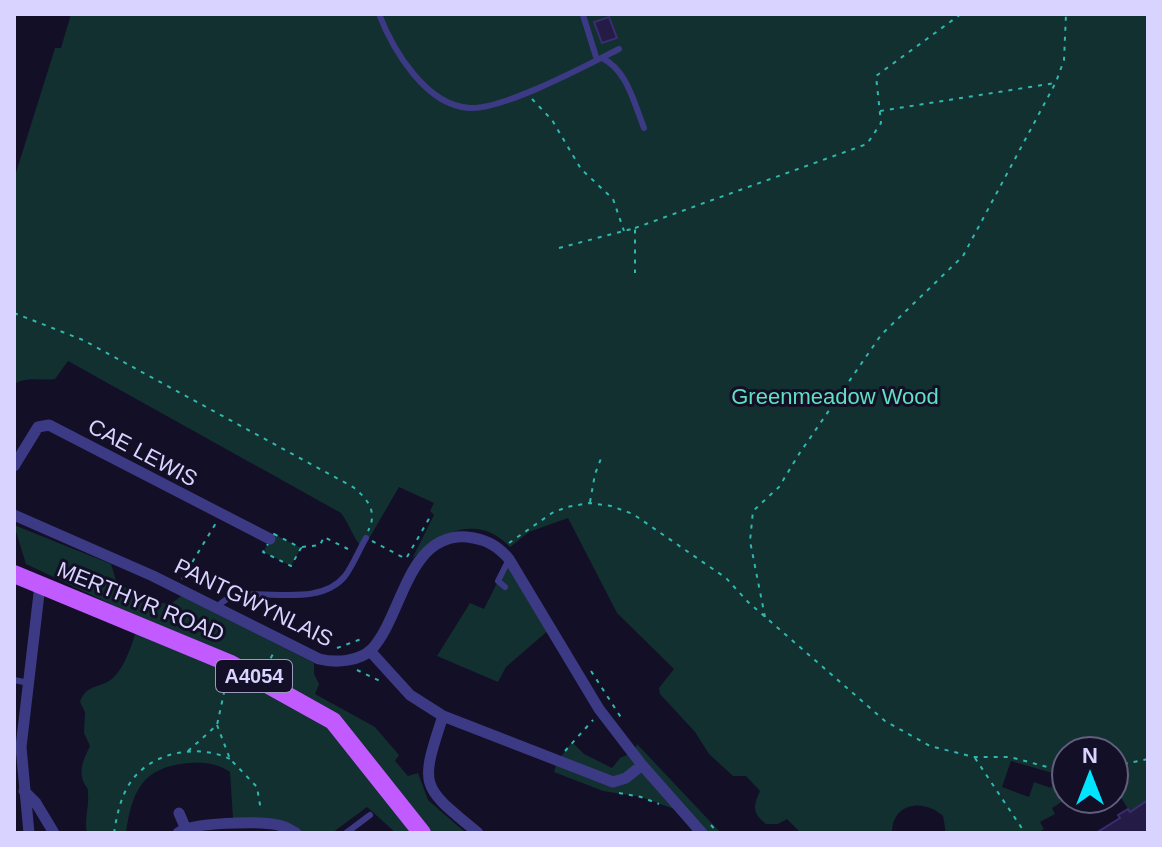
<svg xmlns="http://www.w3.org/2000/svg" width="1162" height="847" viewBox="0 0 1162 847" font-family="Arial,sans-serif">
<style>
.green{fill:#12302f;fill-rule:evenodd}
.building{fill:#241b47;stroke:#3b2d73;stroke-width:2}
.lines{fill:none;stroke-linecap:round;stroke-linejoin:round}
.path{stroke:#2fb8b0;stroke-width:2;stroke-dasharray:4 6;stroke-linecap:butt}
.lane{stroke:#3d3a85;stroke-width:6}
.street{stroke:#3d3a85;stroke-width:11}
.primary{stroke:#c25bff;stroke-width:18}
.labels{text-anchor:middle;stroke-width:6;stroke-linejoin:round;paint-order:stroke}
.shield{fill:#130f26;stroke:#9e99be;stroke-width:2}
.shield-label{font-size:20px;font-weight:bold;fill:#d9d4ff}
.park-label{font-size:22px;fill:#5fe0c0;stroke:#130f26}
.street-label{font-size:22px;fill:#d9d4ff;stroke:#130f26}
</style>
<rect width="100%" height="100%" fill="#130f26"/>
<!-- green -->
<path class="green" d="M71 14H1148V800L1130 812 1120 796H1114V751H1066V799L1052 808 1055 814 1040 822 1044 829 1038 833H946L943 816C923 798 892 803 892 833H801L787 819 778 824H766C752 813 753 806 760 791L746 776H733L709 754 695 732 660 694 659 688 674 669 617 613 568 518 529 532 510 547C478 513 440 532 412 559L434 515 430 511 434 503 399 487 363 549C353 538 350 525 341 513L68 361 55 379C40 381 27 376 14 384V179L55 48H61ZM1011 761 1056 774 1051 788 1034 782 1029 797 1002 787Z
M14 525 111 564 117 584 162 603 171 604 181 596 314 663V674L319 684 315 694 375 727 399 755 395 761 408 776 418 773 428 800 466 833H396L367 807 332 833H304C284 815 258 819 233 819L230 772C217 763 204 762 189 763 142 767 132 791 126 833H87C84 819 89 809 88 795 88 785 88 791 84 783 78 771 84 758 90 746L84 733 85 712 80 702C86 683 102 689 114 677 128 662 134 637 140 618L26 564Z
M274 534 301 548 291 566 263 552Z
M509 559 551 628 506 667 498 682 437 656 470 603 484 609Z
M572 742 584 754 612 768 620 758 634 752 637 744 721 833H694L674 809 641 797 603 791 554 772 557 762Z"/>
<!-- building -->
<path class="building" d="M609 17 617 38 602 43 594 22Z
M1148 800V833H1096L1120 818 1118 815 1128 809 1130 812Z"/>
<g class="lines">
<!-- path -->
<path class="path" d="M532 99 552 120 581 169 613 199 624 231
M880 111 1055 83
M635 228 867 144 881 123 876 76 961 14
M559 248 635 228V273
M14 313 83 340 353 487C368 499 378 512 368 531
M590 502 595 474 602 456
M274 534 301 548 291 566 263 552Z
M372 541 406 559
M509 543 552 513 567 507 590 503 611 506 633 514 726 578 748 602 885 721 930 746 974 757H1010L1066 772
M302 547 320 545 324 537 348 549
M407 557 430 517
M182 579 216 523
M765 617 750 541 753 511 779 487 799 454 881 335 963 256 1056 82 1064 60 1066 14
M337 648 364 638
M266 667 274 652
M357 670 380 681
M591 671 622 719
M217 725 230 759 257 787 261 811
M188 751 217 725 227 679
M565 751 593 720
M975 758 1025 833
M1114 766 1148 759
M619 793 641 797 659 804
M711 825 718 833
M114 833C117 814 121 795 132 780 154 751 199 744 230 759"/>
<!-- lane -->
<path class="lane" d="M379 14C393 50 426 106 470 108 503 110 587 65 619 49
M583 15 597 60
M602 58C627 70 634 103 644 128
M505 587 498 581 509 559
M218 607C238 577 313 615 345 576 353 565 359 550 366 538
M14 680 29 683
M346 833 370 815"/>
<!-- street -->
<path class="street" d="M14 466 38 427 49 425 270 539
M14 515 153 576 319 659C335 663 359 662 372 649 403 615 407 533 467 537 485 539 497 545 509 559L599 709 642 765
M370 651 410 695 443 716 613 782 626 778 642 765 702 833
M443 716C419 788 421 786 478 833
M24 791 36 803 54 833
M179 813 185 827
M29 833 21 747 40 585
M178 833C191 822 260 821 278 825 285 826 291 830 296 833"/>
<!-- primary -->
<path class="primary" d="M14 574 231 664 333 721 422 833"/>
</g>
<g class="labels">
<!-- shield labels -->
<rect class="shield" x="216" y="660" width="76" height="32" rx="6"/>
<g class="shield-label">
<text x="254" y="683">A4054</text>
</g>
<!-- park labels -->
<g class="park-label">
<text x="835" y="404">Greenmeadow Wood</text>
</g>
<!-- street labels -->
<g class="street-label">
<text transform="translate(143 452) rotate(28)" y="8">CAE LEWIS</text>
<text transform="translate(141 601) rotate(22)" y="8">MERTHYR ROAD</text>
<text transform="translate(254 602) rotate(26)" y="8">PANTGWYNLAIS</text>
</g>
</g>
<!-- border -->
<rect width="1162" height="847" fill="none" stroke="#d9d4ff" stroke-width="32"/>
<!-- north arrow -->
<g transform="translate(1090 775)"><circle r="38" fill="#130f26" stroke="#625e7d" stroke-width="2"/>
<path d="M0-6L14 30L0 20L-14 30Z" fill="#00e5ff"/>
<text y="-12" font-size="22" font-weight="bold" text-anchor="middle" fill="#d9d4ff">N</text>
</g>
</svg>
